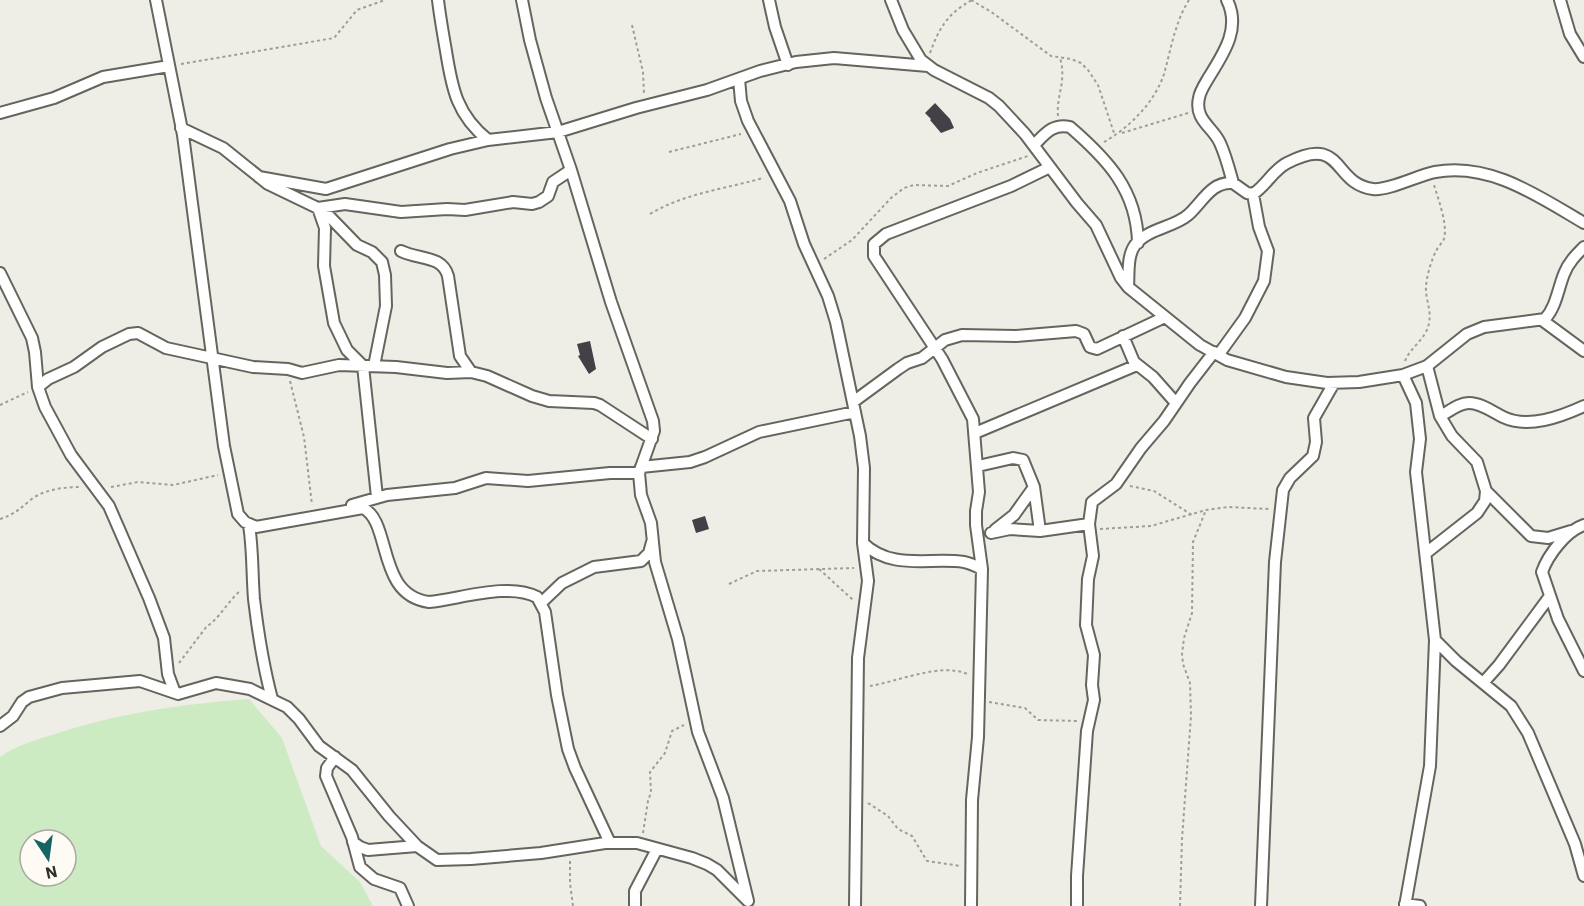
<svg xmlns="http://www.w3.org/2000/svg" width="1584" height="906" viewBox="0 0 1584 906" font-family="'IBM Plex Sans',sans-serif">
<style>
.green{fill:#cdebc3;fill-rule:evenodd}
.building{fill:#434046}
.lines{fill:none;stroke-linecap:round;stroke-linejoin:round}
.street-casing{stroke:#65645d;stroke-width:14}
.path{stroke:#9e9d97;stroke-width:2;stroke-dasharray:3 3;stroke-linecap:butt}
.street{stroke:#fff;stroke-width:10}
</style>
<rect width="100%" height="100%" fill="#efeee6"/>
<!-- green -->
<path class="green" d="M249 699 282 738 321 846 360 882 373 906H0V757C17 745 35 740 55 734 118 713 183 704 249 699ZM30 840H66V876H30Z"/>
<!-- building -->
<path class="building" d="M935 103 950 119 954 128 941 133 930 120 931 119 925 113Z
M590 341 596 369 589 374 578 356 580 355 577 344Z
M705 516 709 529 696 533 692 520Z"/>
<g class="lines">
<!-- street casing -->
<g class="street-casing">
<path id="street" d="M156 0 183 135 224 446 238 514 245 522 256 527 363 508C392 522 376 595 429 602 460 599 509 582 537 597L545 612 557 695 568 749 575 768 610 843
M438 0C440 17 443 34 446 51 452 89 457 115 488 140
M522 0 530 40 546 98 571 170 611 302 653 421 654 431 639 473 641 495 651 523 655 562 678 639 698 732 723 798 748 901
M769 0 775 27 788 65
M891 0 903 30 921 60 934 70 989 98 999 106 1025 134 1077 203 1096 225 1121 278 1128 287 1200 345 1227 360 1286 377 1327 383 1359 382 1403 375 1427 366 1467 334 1484 327 1545 319C1556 307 1558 289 1564 274 1568 263 1576 255 1584 247
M1227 0C1241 28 1224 53 1209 77 1205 84 1200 91 1199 98 1194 120 1213 127 1220 143 1226 156 1229 169 1233 183
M1560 0 1570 34 1584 57
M739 79 741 101 748 121 790 201 804 244 828 296 836 322 860 436 864 468 863 543 868 581 858 658 855 906
M0 113 54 98 103 77 169 66
M181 128 223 148 268 184 324 211 357 245 372 252 382 262 385 275 386 306 374 366
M1034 145C1045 134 1053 123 1070 127 1107 159 1137 190 1138 243
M259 177 326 189 450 149 488 140 558 132 636 108 707 90 760 71 796 62 834 58 928 66
M401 251C419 260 442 255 448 276L460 356 471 372
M0 273 32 338 35 352 38 387 45 407 71 455 109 506 149 598 164 638 168 674 175 693
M1128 287C1129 273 1127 256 1135 245 1148 228 1173 228 1188 215 1202 203 1211 181 1233 183L1247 193 1253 194C1266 186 1273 170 1287 163 1344 133 1332 184 1373 189 1388 191 1419 175 1435 172 1490 162 1538 196 1584 223
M1542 320 1584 351
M1123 336 1134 362 1153 377 1176 403
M1219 354 1245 318 1264 281 1268 251 1259 227 1253 194
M1403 375 1416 403 1420 439 1416 472 1435 640 1430 766 1405 906
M38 387 48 379 74 367 102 347 129 334 138 333 166 348 253 367 288 369 302 373 339 365 396 367 447 373 471 372 487 376 532 396 549 401 594 403 600 405 652 439
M853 402 898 369 907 363 922 358 945 340 962 335 1016 336 1076 331 1084 334 1090 347 1097 349 1165 317
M1440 416C1449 412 1458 403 1469 403 1481 403 1493 412 1503 417 1528 429 1560 417 1584 406
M975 433 1137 365
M978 466 1013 458 1023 460 1034 487 1040 531
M641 467 690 462 705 457 759 432 855 412
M1486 491 1531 536 1548 538 1571 531
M377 497 363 366 347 350 334 323 324 266 325 228 318 208 345 204 401 212 447 209 465 210 513 202 532 204 539 202 548 196 553 182 571 170
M352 505 387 495 455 488 486 478 528 481 610 473H639
M249 525C253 550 252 574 254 599 258 633 263 665 272 699
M1584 525C1566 531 1548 555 1542 572L1558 619 1584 671
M995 530 1014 515 1034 487
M991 533 1010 529 1040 531 1089 524
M863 543C892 571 930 557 964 562 970 563 976 566 982 569
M1426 553 1477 513 1485 501 1486 491 1477 462 1452 436 1440 416 1427 366
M541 603 562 583 594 567 641 561 649 553 652 542
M1435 640 1456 661 1511 706 1528 733 1575 844 1584 876
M1483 683 1499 665 1550 596
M0 726 13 716 22 702 29 697 62 688 140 681 178 694 216 683 250 689 287 707 299 719 319 746 352 770 389 816 417 846 437 860 471 859 541 853 605 843H637L692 858 707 864 717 870 748 901
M335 757 327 768 326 776 352 837 360 867 374 879 400 888 408 906
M353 842 360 847 368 850 417 846
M1405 904 1420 906
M635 906V891L657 849
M971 906 972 800 978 737 982 569 976 525V511L979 492 973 419 942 359 874 256V244L886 234 1011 186 1050 167
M1077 906V876L1087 731 1094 700 1092 685 1094 655 1086 625 1088 579 1093 556 1089 524 1092 502 1116 484 1141 448 1164 421 1190 383 1214 352
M1261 906 1275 562 1283 490 1290 478 1313 456 1316 442 1314 418 1334 383"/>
</g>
<!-- path -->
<path class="path" d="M971 0 990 11 1051 56 1071 59 1081 63 1088 70 1098 85 1115 136
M632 25 643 72 644 94
M930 53C939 28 948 13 972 0
M181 64 334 38 357 10 385 0
M1058 116C1056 96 1067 81 1060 58
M1122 133 1188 113
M1104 142C1129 128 1155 102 1164 74 1171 49 1175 22 1189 0
M669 152 741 134
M650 214C685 193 725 189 763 178
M824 259 852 240 891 198 904 188 914 185 948 186 977 173 1028 156
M1405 361C1410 348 1424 340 1428 327 1433 312 1425 300 1426 286 1427 275 1431 261 1436 251 1438 247 1442 243 1444 239 1448 225 1438 198 1434 185
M290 381 304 437 312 505
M0 405 28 392
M1130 486 1154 491 1192 515
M111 487 138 482 173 485 218 475
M0 519C14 515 22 507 33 498 47 489 65 487 81 487
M1100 529 1151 526 1206 510 1228 507 1269 509
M819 569 853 600
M729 584 757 571 854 568
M179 663 207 626C218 620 229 600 241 590
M870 686C896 682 942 662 967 674
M989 702 1025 708 1038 720 1077 721
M868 803 888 816 898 829 912 836 927 861 961 866
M643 833 648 801 651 792 650 772 665 753 672 731 684 725
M570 861V883L573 906
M1180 906 1182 839 1191 716 1190 683 1183 664 1182 654 1184 638 1192 613 1193 542 1206 510"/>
<!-- street -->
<use href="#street" class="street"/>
</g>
<!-- north arrow -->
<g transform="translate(48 858) rotate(167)"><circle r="28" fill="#fdfbf3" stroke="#aba9a3" stroke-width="1.5"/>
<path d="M0-4.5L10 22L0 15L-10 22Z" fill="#156463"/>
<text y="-9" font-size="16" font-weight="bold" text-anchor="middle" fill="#2f2e2b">N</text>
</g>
</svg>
